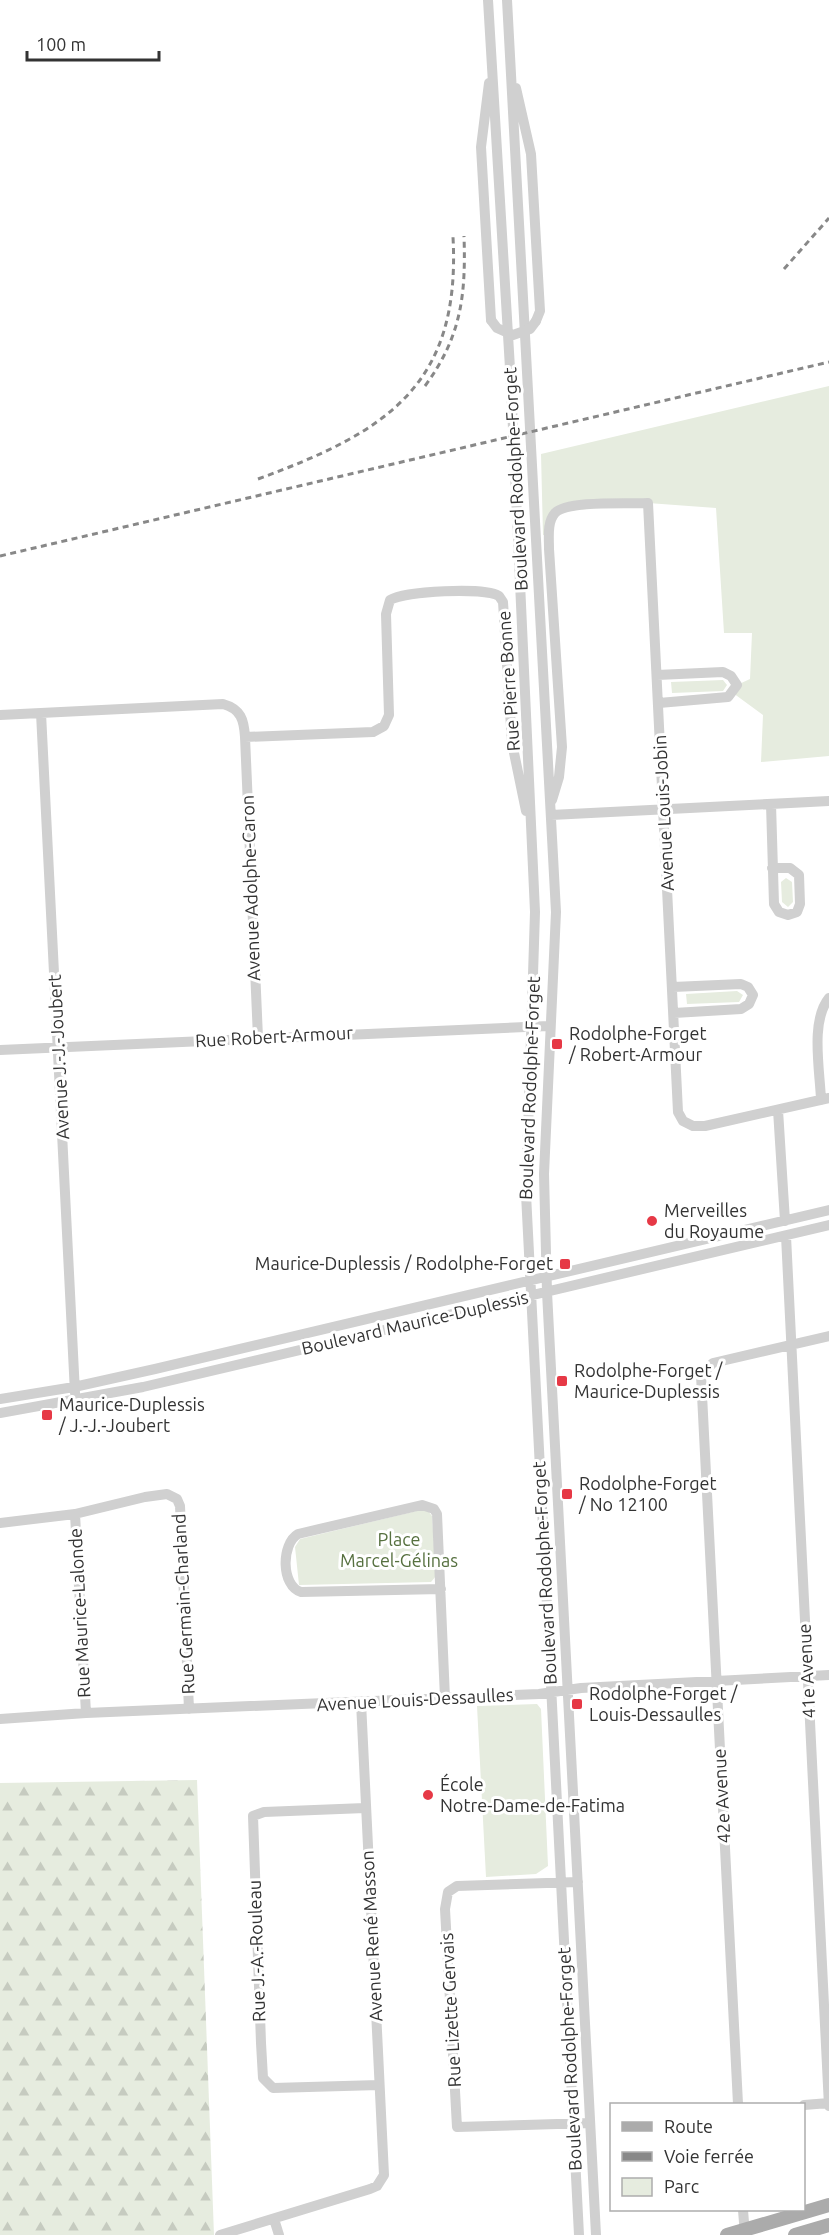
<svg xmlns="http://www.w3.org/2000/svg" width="829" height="2235" viewBox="0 0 829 2235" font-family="Ubuntu,sans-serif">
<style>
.green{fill:#e6ecdf}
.forest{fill:url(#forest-firs)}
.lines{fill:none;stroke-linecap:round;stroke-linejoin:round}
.minor{stroke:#d0d0d0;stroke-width:10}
.major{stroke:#ababab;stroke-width:14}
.rail{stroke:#888;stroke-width:3;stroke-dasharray:6 4.5;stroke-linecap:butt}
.minor-bridge{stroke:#d0d0d0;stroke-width:10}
.poi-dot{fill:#e63946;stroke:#fff;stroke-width:2}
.labels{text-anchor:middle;stroke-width:6;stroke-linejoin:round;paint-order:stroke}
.street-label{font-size:18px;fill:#333;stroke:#fff}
.poi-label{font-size:18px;fill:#333;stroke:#fff;text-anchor:start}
.park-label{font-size:18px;fill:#56703f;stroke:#fff}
</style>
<defs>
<pattern id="forest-firs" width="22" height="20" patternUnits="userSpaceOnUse" patternTransform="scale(1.5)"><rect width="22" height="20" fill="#e6ecdf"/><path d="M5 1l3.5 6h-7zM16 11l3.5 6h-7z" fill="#c6cbc0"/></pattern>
</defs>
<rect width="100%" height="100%" fill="#fff"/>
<!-- green -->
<path class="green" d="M829 386V756L761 762 763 715 733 693 737 685 750 679 752 633H724L716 508 648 503 556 512 550 536 543 535 541 454Z
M723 680 727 685 723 691 672 693 671 682Z
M786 878 792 882 793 902 788 907 782 902 781 882Z
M737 991 743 995 739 1002 687 1004 686 994Z
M421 1510 428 1511 432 1516 436 1576 431 1582 299 1585 295 1547 300 1539Z
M537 1704 541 1709 548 1866 536 1874 486 1877 477 1706Z"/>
<!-- forest -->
<path class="forest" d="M197 1780 214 2235H0V1783Z"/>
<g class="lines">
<!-- minor -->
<path class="minor" d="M488 0 511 385 535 912 526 1194 579 2235
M507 0 556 912 544 1174 547 1292 596 2235
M489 83 481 147 491 320
M516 88 531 154 540 311 536 321
M657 675 723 672 731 676 737 685 728 697 659 703
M41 713 75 1393
M0 715 223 704C241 709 244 720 245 737L373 732 384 726 389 715 386 614 390 600C405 591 484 587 499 596L503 602 512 743 526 811
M245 737 258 1038
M552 800 559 777 562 747 549 549C549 537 547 522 555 513 567 500 629 504 648 503L678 1112 683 1121 693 1126H705L829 1098
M771 804 774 904 779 912 788 915 797 912 800 904 799 875 790 868H772
M551 815 829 801
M673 987 741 984 748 987 753 995 749 1004 741 1009 674 1013
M0 1050 549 1026
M821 1100C820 1071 810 1021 829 998
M778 1110 785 1221
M786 1236 829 2106
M0 1399 74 1387 155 1369 829 1210
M0 1413 143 1387 829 1225
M75 1514 86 1713
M0 1523 75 1514 145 1497 167 1494 177 1499 180 1506 189 1709
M441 1589 301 1592C281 1586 281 1544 298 1534L422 1505 434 1509 437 1514 445 1698
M0 1719 86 1713 539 1694 581 1688 829 1675
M365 1808 264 1812 253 1816 261 2043 263 2078 273 2088 379 2085
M578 1882 457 1886 448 1892 445 1909 457 2127 590 2123
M738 2104 701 1375 713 1363 829 1336
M804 2105 829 2103
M743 2210 745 2235
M274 2219 279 2235
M220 2235 370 2189 377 2186 384 2175 361 1702"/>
<!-- major -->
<path class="major" d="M727 2235 829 2205
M795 2235 829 2225"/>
<!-- rail -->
<path class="rail" d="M784 269 829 218
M425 386C461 337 466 296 464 236
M258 479C386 432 461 386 453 237
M0 556 829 362"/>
<!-- minor-bridge -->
<path class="minor-bridge" d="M491 320 497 328 513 335 530 329 536 321"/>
</g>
<!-- markers -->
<g class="poi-dot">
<rect x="551" y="1038" width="12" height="12" rx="3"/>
<circle cx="652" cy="1221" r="6"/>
<rect x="559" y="1258" width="12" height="12" rx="3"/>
<rect x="556" y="1375" width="12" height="12" rx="3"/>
<rect x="41" y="1409" width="12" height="12" rx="3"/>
<rect x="561" y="1488" width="12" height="12" rx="3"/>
<rect x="571" y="1698" width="12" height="12" rx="3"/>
<circle cx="428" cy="1795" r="6"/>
</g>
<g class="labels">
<!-- street labels -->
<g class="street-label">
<text transform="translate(516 479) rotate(-93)" y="6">Boulevard Rodolphe-Forget</text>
<text transform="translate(509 681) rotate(-94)" y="6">Rue Pierre Bonne</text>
<text transform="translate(664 813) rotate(-93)" y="6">Avenue Louis-Jobin</text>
<text transform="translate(251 888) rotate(-92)" y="6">Avenue Adolphe-Caron</text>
<text transform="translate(274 1037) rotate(-3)" y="6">Rue Robert-Armour</text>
<text transform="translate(59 1057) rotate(-93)" y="6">Avenue J.-J.-Joubert</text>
<text transform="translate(530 1088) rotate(-88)" y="6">Boulevard Rodolphe-Forget</text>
<text transform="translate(415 1323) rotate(-13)" y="6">Boulevard Maurice-Duplessis</text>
<text transform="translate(545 1573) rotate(-93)" y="6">Boulevard Rodolphe-Forget</text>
<text transform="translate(184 1604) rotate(-93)" y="6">Rue Germain-Charland</text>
<text transform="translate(80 1613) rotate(-93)" y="6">Rue Maurice-Lalonde</text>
<text transform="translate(807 1671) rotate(-93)" y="6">41e Avenue</text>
<text transform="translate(415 1700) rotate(-3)" y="6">Avenue Louis-Dessaulles</text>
<text transform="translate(722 1796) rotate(-93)" y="6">42e Avenue</text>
<text transform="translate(372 1936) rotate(-93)" y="6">Avenue René Masson</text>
<text transform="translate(257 1951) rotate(-92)" y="6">Rue J.-A.-Rouleau</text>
<text transform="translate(451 2010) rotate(-93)" y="6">Rue Lizette Gervais</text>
<text transform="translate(570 2059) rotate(-93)" y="6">Boulevard Rodolphe-Forget</text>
</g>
<!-- poi labels -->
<g class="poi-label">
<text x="569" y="1040">Rodolphe-Forget<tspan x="569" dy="21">/ Robert-Armour</tspan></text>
<text x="664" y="1217">Merveilles<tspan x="664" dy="21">du Royaume</tspan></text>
<text x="553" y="1270" text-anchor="end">Maurice-Duplessis / Rodolphe-Forget</text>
<text x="574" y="1377">Rodolphe-Forget /<tspan x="574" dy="21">Maurice-Duplessis</tspan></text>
<text x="59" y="1411">Maurice-Duplessis<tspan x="59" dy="21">/ J.-J.-Joubert</tspan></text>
<text x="579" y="1490">Rodolphe-Forget<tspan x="579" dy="21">/ No 12100</tspan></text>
<text x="589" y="1700">Rodolphe-Forget /<tspan x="589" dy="21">Louis-Dessaulles</tspan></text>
<text x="440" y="1791">École<tspan x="440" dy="21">Notre-Dame-de-Fatima</tspan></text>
</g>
<!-- park labels -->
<g class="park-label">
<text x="399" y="1546">Place<tspan x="399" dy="21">Marcel-Gélinas</tspan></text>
</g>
</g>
<!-- legend -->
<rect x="610" y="2103" width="195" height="108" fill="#ffffff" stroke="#adadad" stroke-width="1.5"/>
<rect x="622" y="2122" width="30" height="9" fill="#ababab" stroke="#adadad" stroke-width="1.5"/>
<text x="664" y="2133" font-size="18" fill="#333333">Route</text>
<rect x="622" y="2152" width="30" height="9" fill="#888888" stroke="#adadad" stroke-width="1.5"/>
<text x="664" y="2163" font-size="18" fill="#333333">Voie ferrée</text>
<rect x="622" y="2178" width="30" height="18" fill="#e6ecdf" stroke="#adadad" stroke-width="1.5"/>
<text x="664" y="2193" font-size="18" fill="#333333">Parc</text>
<!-- scale -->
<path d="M27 51v9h132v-9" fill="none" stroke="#333333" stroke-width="3"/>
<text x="36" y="51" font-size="18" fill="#333333" stroke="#ffffff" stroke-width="4.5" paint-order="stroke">100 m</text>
</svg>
